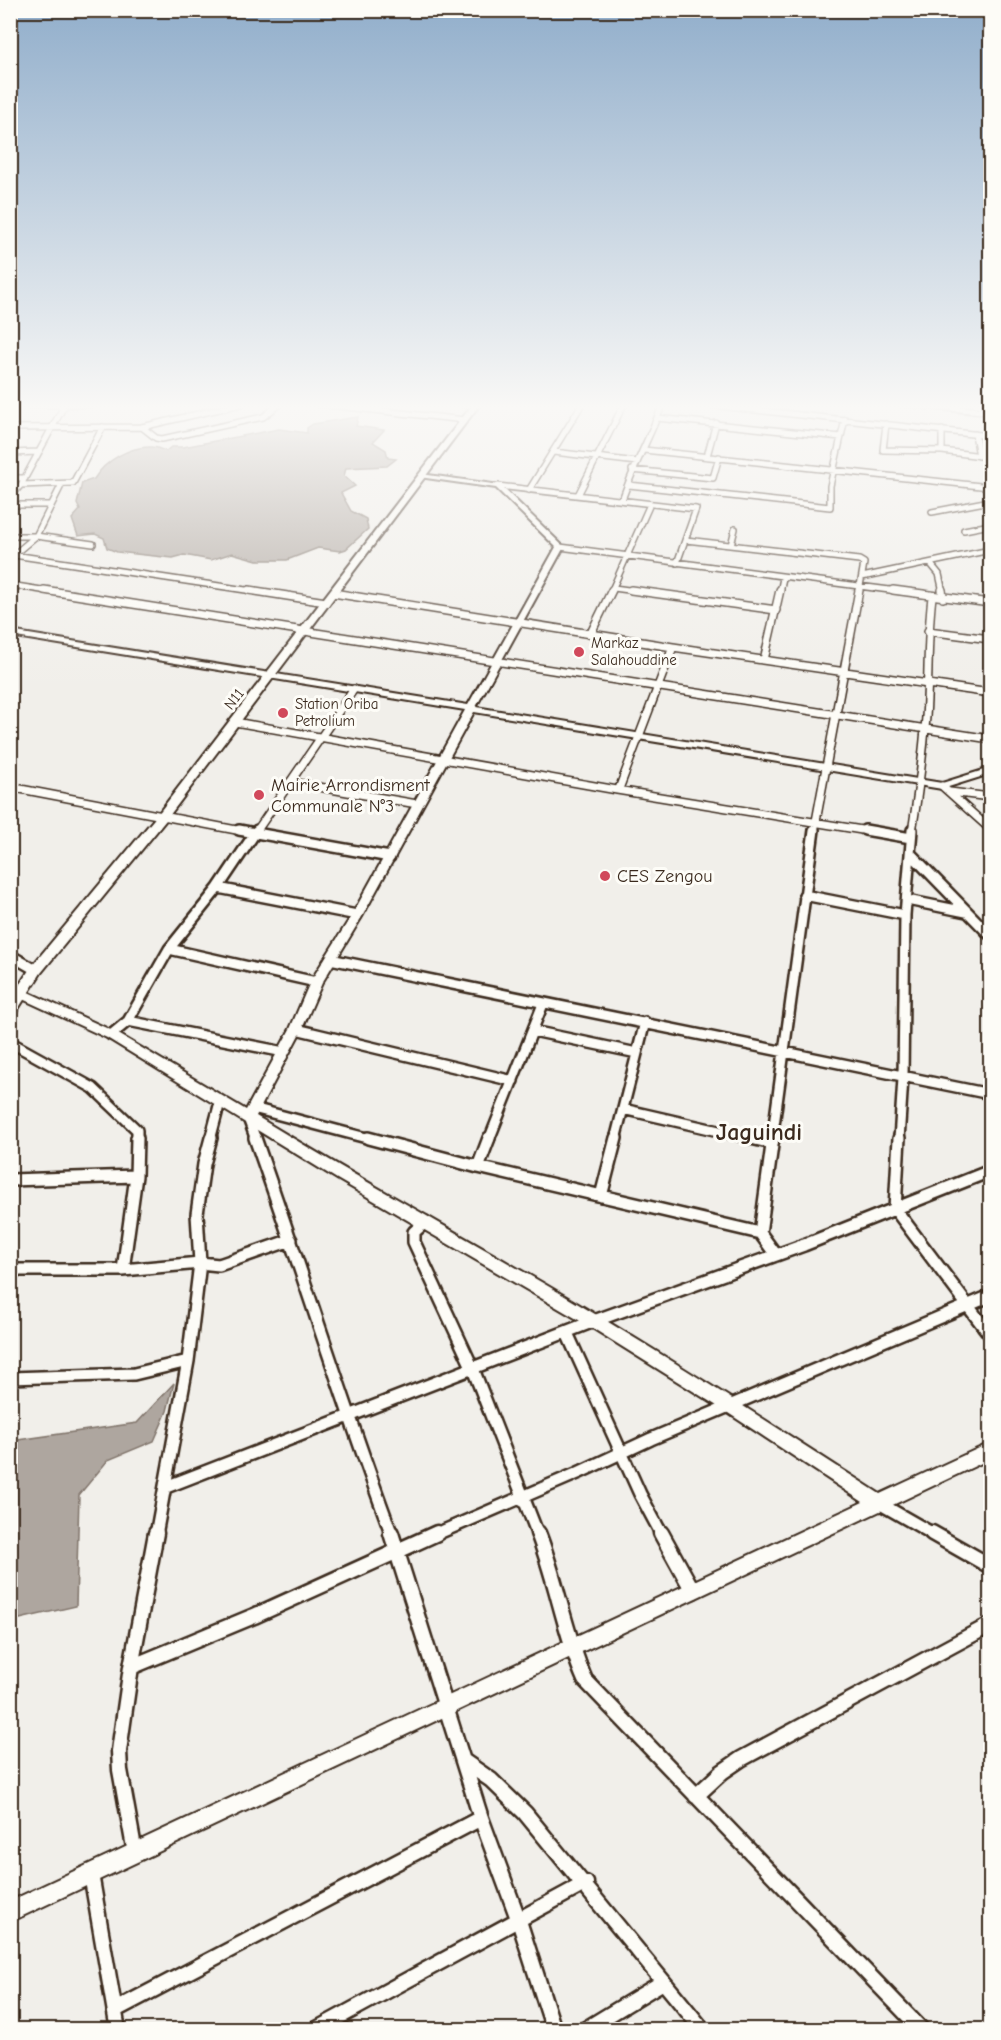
<svg xmlns="http://www.w3.org/2000/svg" width="1001" height="2040" viewBox="0 0 1001 2040" font-family="'Comic Neue',sans-serif">
<style>
.water{fill:#aea69f;stroke:#80746b;stroke-width:1.5}
.lines{fill:none;stroke-linecap:round;stroke-linejoin:round}
.stream{stroke:#80746b;stroke-width:1.5}
.street-far4-casing{stroke:#3b2a1e;stroke-width:8}
.street-far3-casing{stroke:#3b2a1e;stroke-width:10}
.street-far2-casing{stroke:#3b2a1e;stroke-width:14}
.street-far1-casing{stroke:#3b2a1e;stroke-width:16}
.street-casing{stroke:#3b2a1e;stroke-width:19}
.secondary-casing{stroke:#3b2a1e;stroke-width:4}
.primary-casing{stroke:#3b2a1e;stroke-width:4}
.street-far4{stroke:#fdfcf7;stroke-width:5}
.street-far3{stroke:#fdfcf7;stroke-width:7}
.street-far2{stroke:#fdfcf7;stroke-width:9}
.street-far1{stroke:#fdfcf7;stroke-width:11}
.street{stroke:#fdfcf7;stroke-width:14}
.secondary{fill:#fdfcf7;fill-rule:evenodd}
.primary{fill:#fdfcf7;fill-rule:evenodd}
.poi-dot{fill:#d1495b;stroke:#fdfcf7;stroke-width:2}
.labels{text-anchor:middle;stroke-width:6;stroke-linejoin:round;paint-order:stroke}
.far-poi-label{font-size:15px;fill:#3b2a1e;stroke:#fdfcf7;text-anchor:start}
.far-street-label{font-size:15px;fill:#3b2a1e;stroke:#fdfcf7}
.poi-label{font-size:18px;fill:#3b2a1e;stroke:#fdfcf7;text-anchor:start}
.district-label{font-size:24px;font-weight:bold;fill:#3b2a1e;stroke:#fdfcf7}
</style>
<rect width="100%" height="100%" fill="#f1efea"/>
<filter id="ink" filterUnits="userSpaceOnUse"><feTurbulence type="fractalNoise" baseFrequency=".0167" numOctaves="2"/><feDisplacementMap in="SourceGraphic" scale="12" xChannelSelector="R" yChannelSelector="G"/><feConvolveMatrix kernelMatrix="1 2 1 2 8 2 1 2 1" color-interpolation-filters="sRGB"/></filter>
<g filter="url(#ink)">
<!-- water -->
<path class="water" d="M358 417 356 426 384 430 373 442 386 450 388 458 396 459 387 466 346 468 344 476 355 486 341 493 351 511 366 519 368 529 346 549 340 551 318 548 287 560H257L232 553 211 560 184 555 173 558 117 552 107 548 104 538 95 534 78 536 72 519 80 510 77 504 82 483 94 479C105 461 129 446 152 447 156 447 162 450 166 451L171 447H183L279 429 307 433V428L313 424Z
M174 1383 167 1411 154 1441 108 1460 79 1495 76 1606 11 1621V1441L137 1423Z"/>
<g class="lines">
<!-- stream -->
<path class="stream" d="M870 404 990 416"/>
<!-- street-far4 casing -->
<g class="street-far4-casing">
<path id="street-far4" d="M319 404 465 420
M463 404 476 405
M653 404H673
M701 404 990 436
M913 404 990 412
M10 405 101 404
M657 418 841 437
M886 424 883 450 942 451
M142 427 156 438 162 439 263 417 280 404
M10 428 142 427 241 404
M942 430V451L990 457
M975 434 979 456
M644 450 990 487
M554 452 637 462
M10 453 39 452
M707 456 716 423
M632 470 713 478 719 457
M10 478H25
M21 485 73 483 103 427
M629 485 830 507V486L845 419
M498 486 696 509 677 563
M529 490 582 404
M578 495 624 404
M10 498 21 485 65 404
M622 500C633 468 649 438 662 406
M10 505H51
M932 512 990 501
M964 530 990 525
M10 536H36L93 544
M686 540 859 560 864 563 859 592
M731 545 735 529
M560 547 905 592
M14 555 259 592
M11 557 36 536 62 484
M930 563 939 574 943 592
M862 577 990 550
M10 585 54 592
M614 588 643 592
M611 592 650 504
M780 592 783 578"/>
</g>
<!-- street-far3 casing -->
<g class="street-far3-casing">
<path id="street-far3" d="M44 590 990 739
M249 590 326 602
M631 590 776 610
M893 590 990 603
M942 590 943 598
M333 593 673 647 990 693
M928 631 990 639
M591 633 612 590
M988 639V692
M764 660 780 590
M235 722 617 790 874 832
M290 782 417 804
M942 786 990 829
M10 787 247 832
M619 789 673 647
M950 792 990 797
M256 832 354 689
M814 832 859 590
M912 832C918 794 923 756 926 717 929 677 927 637 932 597"/>
</g>
<!-- street-far2 casing -->
<g class="street-far2-casing">
<path id="street-far2" d="M239 830 390 857
M865 830 911 838
M911 854 990 935
M218 888 357 915
M804 895 905 915
M907 900 966 912
M169 949 316 982
M10 955 36 970
M330 959 990 1094
M128 1021 284 1052
M296 1029 513 1081
M533 1031 637 1053
M111 1035 128 1021 169 949 218 888 257 830
M10 1042 93 1088 137 1130V1140
M253 1108 374 1140
M623 1109 758 1140
M248 1118 256 1140
M210 1140 220 1102
M489 1140 543 1004
M615 1140 645 1022
M772 1140 814 830
M899 1140 903 1078 905 915 912 830"/>
</g>
<!-- street-far1 casing -->
<g class="street-far1-casing">
<path id="street-far1" d="M255 1138C302 1270 343 1404 392 1535
M368 1138 478 1167 760 1233
M751 1138 772 1143
M773 1138 760 1233 776 1255
M899 1138 895 1209 990 1335
M478 1167 489 1138
M136 1176 137 1138
M10 1180 136 1176 123 1270
M601 1196 616 1138
M425 1222 414 1232V1242L473 1369 538 1535
M10 1270H123L200 1263 219 1265 291 1240
M567 1333 640 1494 662 1535
M10 1378 134 1374 188 1361
M166 1487 594 1321 804 1245 990 1171
M879 1503 935 1535
M156 1535 188 1361 200 1263 197 1214 204 1164 211 1138
M434 1535 578 1473 651 1439 990 1296"/>
</g>
<!-- street casing -->
<g class="street-casing">
<path id="street" d="M391 1533 481 1818 519 1921 554 2030
M538 1533C557 1581 564 1632 585 1680L922 2030
M661 1533 693 1591
M932 1533 990 1566
M131 1667 254 1616 437 1533
M465 1762 491 1780 525 1813 703 2030
M696 1796 722 1772 741 1759 990 1625
M135 1853 120 1770 119 1751 131 1667 156 1533
M91 1874 118 2030
M115 2010 481 1818
M315 2030 586 1883
M584 2030 663 1982"/>
</g>
<!-- secondary casing -->
<g class="secondary-casing">
<path id="secondary" d="M421 474 500 485 564 547 476 707 942 783 990 768V774L942 789 474 712 363 915 322 983 302 1029 256 1116C369 1185 486 1248 600 1317 695 1374 787 1434 880 1494L990 1443V1459L10 1922V1901L863 1502 725 1411 589 1326 337 1179 107 1038 18 997 16 994 22 990 26 991 115 1032 246 1110 290 1029 310 982 352 915 465 710 10 636V631L468 705 556 547 496 488 419 477 418 476Z"/>
</g>
<!-- primary casing -->
<g class="primary-casing">
<path id="primary" d="M473 404H480L166 820 41 973 15 1014 10 1016V999L31 967 158 814Z"/>
</g>
<!-- street-far4 -->
<use href="#street-far4" class="street-far4"/>
<!-- street-far3 -->
<use href="#street-far3" class="street-far3"/>
<!-- street-far2 -->
<use href="#street-far2" class="street-far2"/>
<!-- street-far1 -->
<use href="#street-far1" class="street-far1"/>
<!-- street -->
<use href="#street" class="street"/>
<!-- secondary -->
<use href="#secondary" class="secondary"/>
<!-- primary -->
<use href="#primary" class="primary"/>
</g>
</g>
<!-- sky -->
<linearGradient id="sky" x2="0" y2="1"><stop stop-color="#91aecb"/><stop offset="0.59" stop-color="#f9f8f6"/><stop offset="1" stop-color="#f9f8f6" stop-opacity="0"/></linearGradient>
<rect width="1001" height="690" fill="url(#sky)"/>
<!-- markers -->
<g class="poi-dot">
<circle cx="579" cy="652" r="6"/>
<circle cx="283" cy="713" r="6"/>
<circle cx="259" cy="795" r="6"/>
<circle cx="605" cy="876" r="6"/>
</g>
<g class="labels">
<!-- far-poi labels -->
<g class="far-poi-label">
<text x="591" y="648">Markaz<tspan x="591" dy="17">Salahouddine</tspan></text>
<text x="295" y="709">Station Oriba<tspan x="295" dy="17">Petrolium</tspan></text>
</g>
<!-- far-street labels -->
<g class="far-street-label">
<text transform="translate(234 699) rotate(-52)" y="5">N11</text>
</g>
<!-- poi labels -->
<g class="poi-label">
<text x="271" y="791">Mairie Arrondisment<tspan x="271" dy="21">Communale N°3</tspan></text>
<text x="617" y="882">CES Zengou</text>
</g>
<!-- district labels -->
<g class="district-label">
<text x="759" y="1140">Jaguindi</text>
</g>
</g>
<!-- margin -->
<rect width="1001" height="2040" fill="none" stroke="#fdfcf7" stroke-width="36"/>
<rect x="18" y="18" width="965" height="2004" fill="none" stroke="#3b2a1e" stroke-width="2" filter="url(#ink)"/>
</svg>
